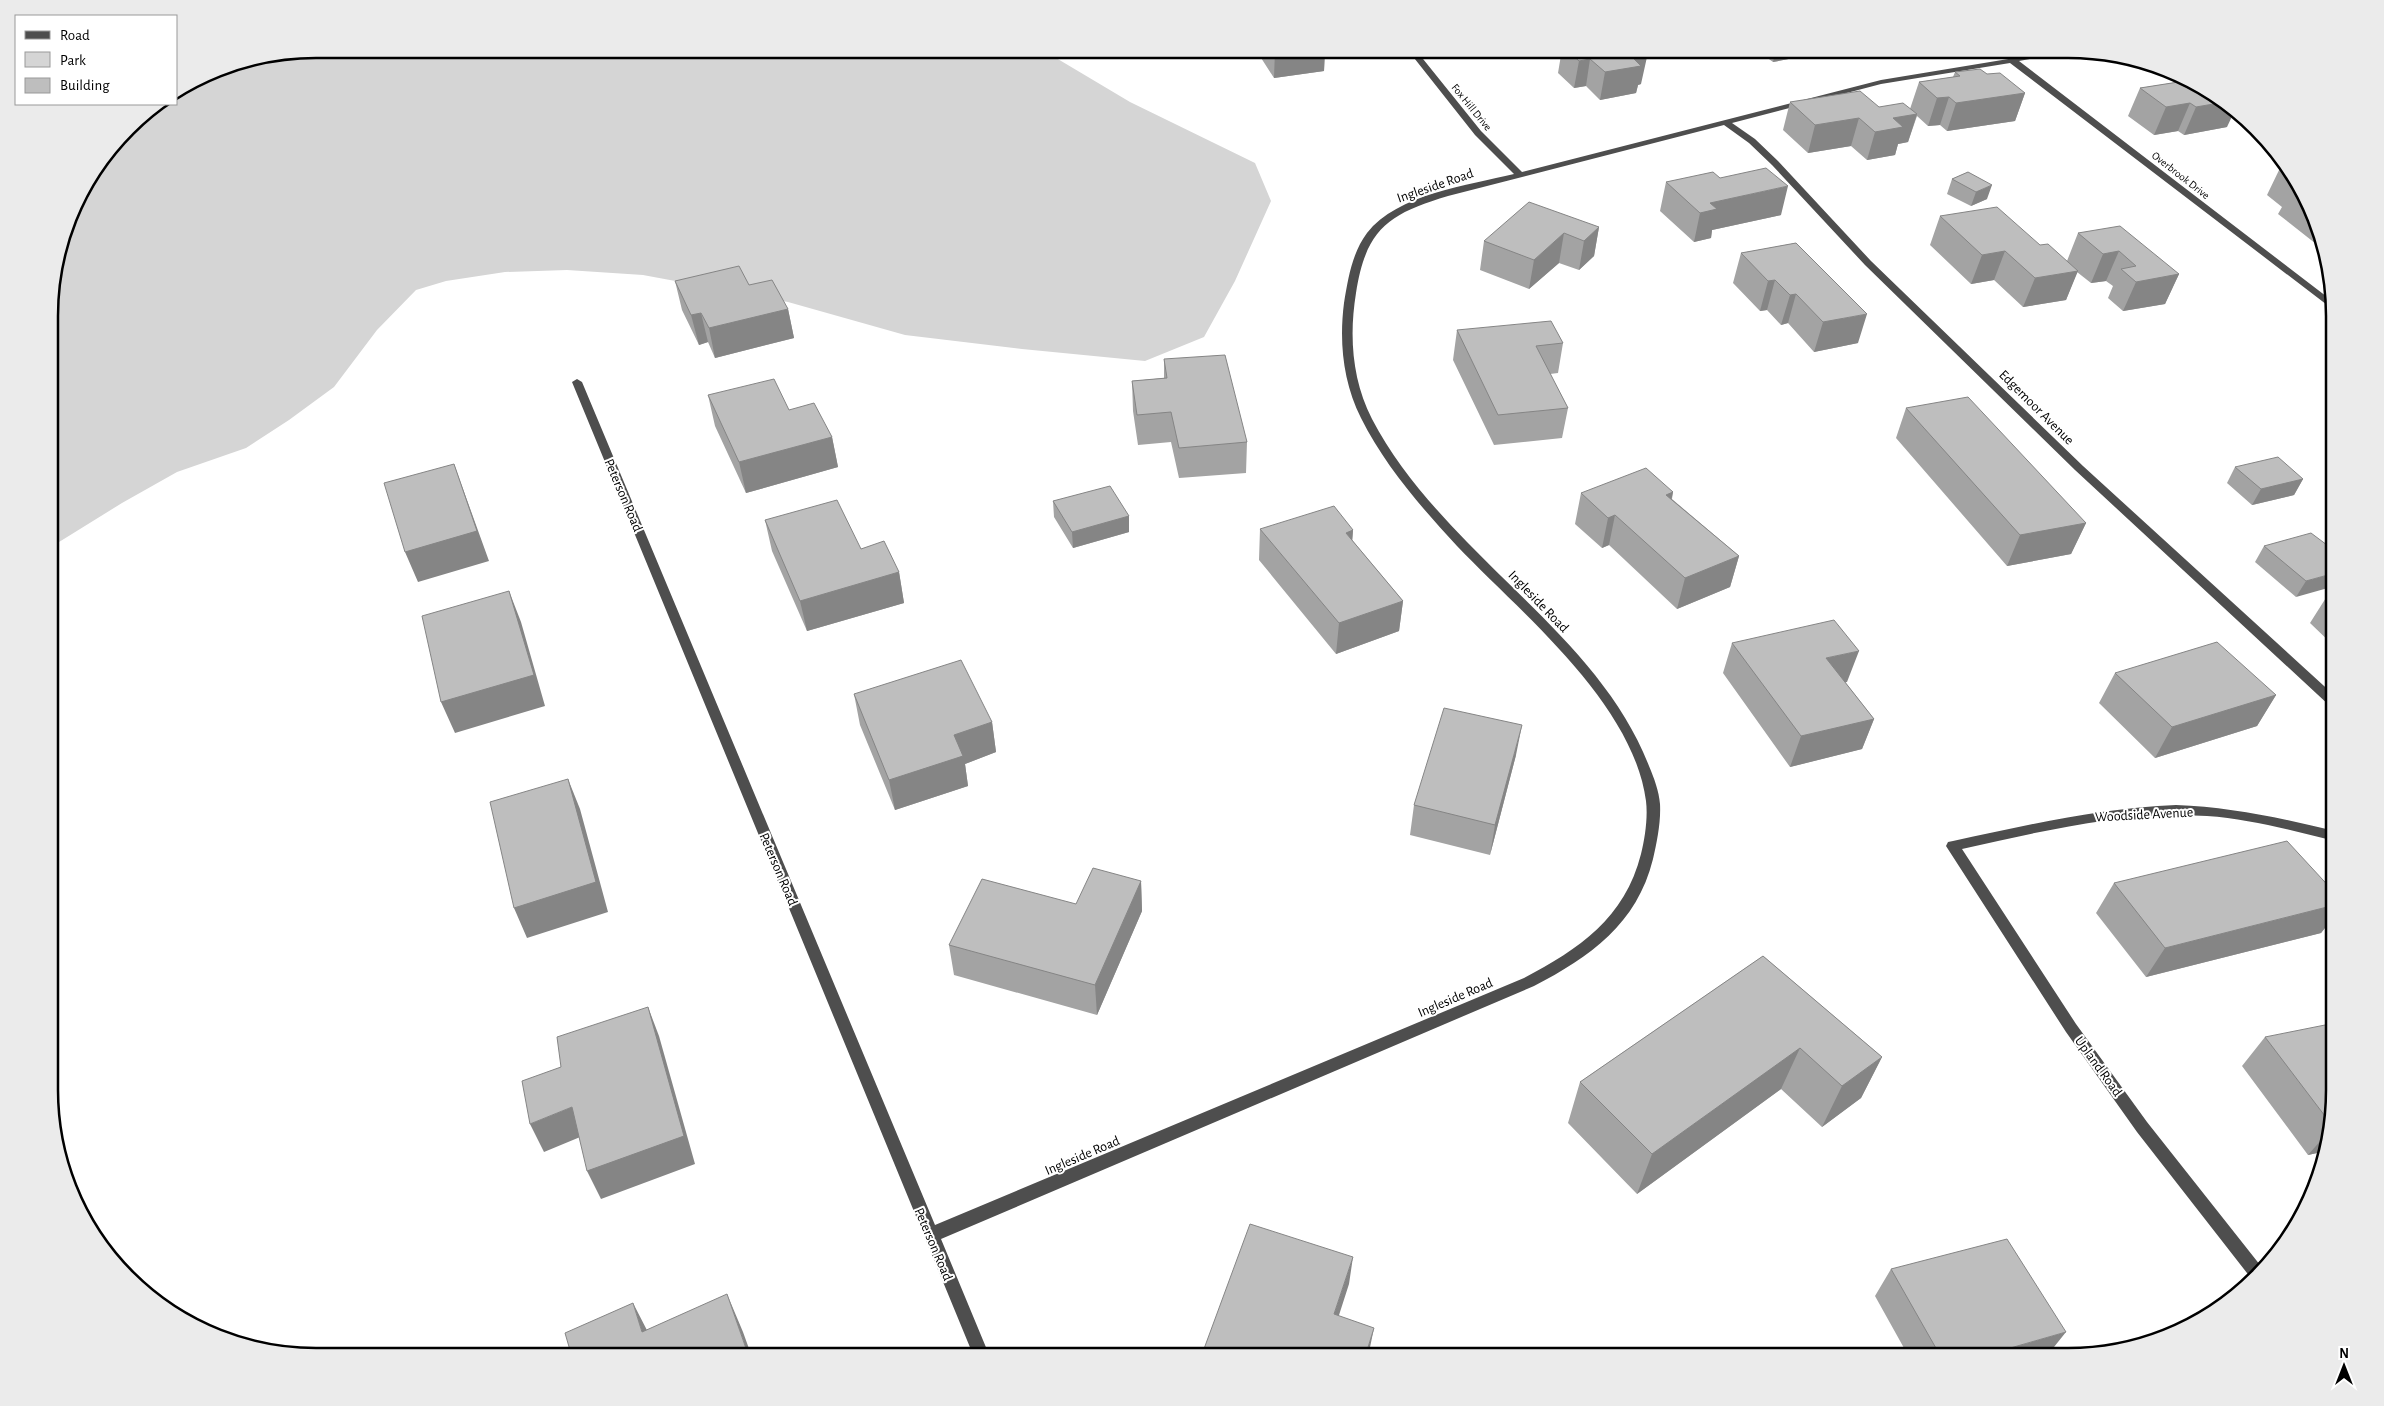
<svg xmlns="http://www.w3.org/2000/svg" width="2384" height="1406" viewBox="0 0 2384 1406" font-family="'Alegreya Sans',sans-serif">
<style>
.green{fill:#d5d5d5}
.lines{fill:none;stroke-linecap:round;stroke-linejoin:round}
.minor{fill:#4e4e4e;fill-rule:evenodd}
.wall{fill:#a3a3a3}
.shaded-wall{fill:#858585}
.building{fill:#bebebe;stroke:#858585}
.labels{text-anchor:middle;stroke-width:4;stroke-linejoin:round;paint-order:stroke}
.far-street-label{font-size:11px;fill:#000;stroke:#fff}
.street-label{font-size:14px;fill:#000;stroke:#fff}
.rim{fill:none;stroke:#000;stroke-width:2.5}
</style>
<rect width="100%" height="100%" fill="#fff"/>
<!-- green -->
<path class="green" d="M316 49H1041L1130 102 1255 163 1271 201 1235 281 1204 337 1145 361 1022 349 905 335 788 302 643 275 567 270 505 272 446 281 416 290 377 330 334 387 289 420 246 448 177 472 122 503 51 547V281L76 197 139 115 158 104H176V92L214 69Z"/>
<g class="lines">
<!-- minor -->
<path class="minor" d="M1407 49H1415L1481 131 1522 172 1881 80 2069 49 2081 50 2019 61 2335 303V311L2010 63 1881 84 1732 123 1755 139 1778 161 1871 261 2083 466 2335 696V708L2331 707 2075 470 1865 265 1772 165 1749 143 1724 125 1448 196C1388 214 1366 229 1356 293 1349 336 1352 380 1372 419 1396 465 1431 505 1467 542 1533 610 1614 675 1649 766 1654 778 1659 791 1660 804 1661 822 1657 842 1653 859 1637 924 1590 957 1534 986L941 1239 990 1357H974L572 382 577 379 582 382 935 1225 1524 978C1579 949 1625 918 1641 854 1645 838 1648 817 1646 801 1633 703 1522 614 1457 546 1421 507 1385 466 1361 418 1343 382 1339 342 1344 303 1348 279 1352 253 1367 233 1397 194 1469 185 1514 174L1475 135Z
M2176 805C2230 807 2281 818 2335 831V841C2293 831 2251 819 2207 816 2124 811 2043 831 1962 849L2076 1024 2147 1122 2264 1270 2254 1282 2137 1132 2066 1032 1946 846 1948 842 1953 841C2027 825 2100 808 2176 805Z"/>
</g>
<!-- wall -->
<path class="wall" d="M1238 49H1325L1324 71 1274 78 1256 50 1240 52Z
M1562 49H1637L1641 84 1638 85 1636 93 1600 100 1586 86 1574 88 1558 73Z
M1755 49H1826L1825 52 1773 62Z
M1955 72 1987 74 2025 93 2015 121 1947 131 1940 125 1928 126 1917 116 1908 142 1898 144 1895 155 1867 160 1851 146 1808 153 1783 130 1790 102 1910 109 1919 82 1953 77Z
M2191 80 2227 127 2184 135 2178 131 2154 135 2128 116 2140 88Z
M2281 166 2290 168 2321 230 2325 251 2278 214 2282 207 2267 195Z
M1968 172 1987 199 1971 206 1947 194 1952 179Z
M1720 178 1781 215 1712 230 1711 238 1694 242 1660 211 1666 182Z
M1940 216 2067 261 2078 233 2179 274 2165 304 2123 311 2108 298 2113 286 2106 281 2091 283 2077 272 2066 300 2023 307 1994 280 1971 284 1930 245Z
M1599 227 1594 256 1579 270 1559 263 1529 289 1480 270 1484 241Z
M1796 243 1858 343 1814 352 1788 323 1781 325 1767 310 1760 311 1733 283 1741 253Z
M675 281 749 285 788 309 794 338 715 358 708 342 699 345 682 310Z
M1457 330 1563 343 1558 373 1550 374 1568 408 1562 438 1494 445 1453 360Z
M1164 359 1247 442 1246 473 1179 478 1171 442 1138 445 1133 411 1132 381 1164 378Z
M708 395 789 410 832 437 838 467 746 493 715 426Z
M1906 408 2086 523 2071 554 2007 566 1896 438Z
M2335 423V435L2330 432Z
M2235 467 2303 479 2294 495 2252 505 2227 483Z
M1673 492 1672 499 1739 556 1730 587 1677 609 1609 545 1602 548 1575 524 1581 493Z
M1053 501 1129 516V532L1073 548 1054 517Z
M765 520 861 549 899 572 904 603 807 631 772 551Z
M1260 529 1353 530 1352 540 1403 601 1399 631 1336 654 1259 560Z
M2264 546 2335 551 2296 597 2255 562Z
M2335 591V647L2310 623 2329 593Z
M1732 643 1847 682H1845L1874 719 1862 749 1790 767 1723 673Z
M2115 673 2276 695 2257 726 2155 758 2099 703Z
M854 694 992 722 996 752 965 764 968 786 895 810 860 725Z
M1516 755 1490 855 1410 835 1414 805Z
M1141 881 1142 911 1097 1015 954 975 949 945 1076 904Z
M2114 883 2335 893V915L2321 933 2146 977 2096 913Z
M1763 956 1882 1057 1861 1098 1822 1127 1781 1089 1637 1194 1568 1123 1580 1082Z
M2265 1037 2335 1107 2326 1151 2308 1155 2242 1066Z
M1891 1269 2046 1357H1909L1875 1296Z"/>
<!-- shaded-wall -->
<path class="shaded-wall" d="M1240 49H1256V50L1240 52Z
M1286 49H1325L1324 71 1274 78 1275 50Z
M1776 49H1826L1825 52 1773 62Z
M1647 57 1641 84 1638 85 1636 93 1600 100 1605 72 1634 59Z
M1590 59 1586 86 1574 88 1579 61Z
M2025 93 2015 121 1947 131 1956 103Z
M1949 97 1940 125 1928 126 1937 98Z
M2225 102 2235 110 2227 127 2184 135 2196 107Z
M2190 103 2178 131 2154 135 2166 107Z
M1917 114 1908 142 1898 144 1895 155 1867 160 1875 132 1893 118Z
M1859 118 1851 146 1808 153 1815 125Z
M1992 185 1987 199 1971 206 1976 192Z
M1788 186 1781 215 1712 230 1711 238 1694 242 1700 213 1710 203Z
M1599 227 1594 256 1579 270 1584 241Z
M1564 233 1559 263 1529 289 1534 260Z
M2005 251 1994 280 1971 284 1982 255Z
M2119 251 2106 281 2091 283 2103 254Z
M2078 271 2066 300 2023 307 2035 278Z
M2179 274 2165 304 2123 311 2136 282Z
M1775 280 1767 310 1760 311 1768 281Z
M1796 294 1788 323 1781 325 1790 295Z
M788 309 794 338 715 358 709 328Z
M701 313 708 342 699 345 691 315Z
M1867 314 1858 343 1814 352 1823 322Z
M832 437 838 467 746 493 739 462Z
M454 464 489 561 418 582 405 552Z
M2303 479 2294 495 2252 505 2261 489Z
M1673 492 1666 523V495Z
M1615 515 1609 545 1602 548 1608 518Z
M1129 516V532L1073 548 1072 532Z
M2086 523 2071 554 2007 566 2020 535Z
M1353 530 1351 560 1346 533Z
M1739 556 1730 587 1677 609 1685 578Z
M899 572 904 603 807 631 800 601Z
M2335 573V586L2296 597 2306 581Z
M509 591 521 622 545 706 455 733 441 702Z
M1403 601 1399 631 1336 654 1339 623Z
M1859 651 1847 682 1815 689 1826 658Z
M2276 695 2257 726 2155 758 2172 727Z
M1874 719 1862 749 1790 767 1801 736Z
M992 722 996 752 965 764 968 786 895 810 889 780 954 735Z
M1522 725 1516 755 1490 855 1495 825Z
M568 779 580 809 608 912 527 938 514 908Z
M1141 881 1142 911 1097 1015 1095 985Z
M2335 905V915L2321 933 2146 977 2165 948Z
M648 1007 659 1036 695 1164 601 1199 587 1171Z
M1800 1048 1781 1089 1637 1194 1652 1154Z
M1882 1057 1861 1098 1822 1127 1842 1086Z
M572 1107 585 1135 544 1152 530 1124Z
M2330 1130 2326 1151 2308 1155Z
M1353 1257 1349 1284 1331 1340 1334 1314Z
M727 1294 743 1332 752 1357H749Z
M633 1303 652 1340 642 1332Z
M1374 1328 1368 1357H1365Z
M2066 1332 2046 1357H1979Z"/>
<!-- building -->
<path class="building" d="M1274 49H1286L1275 50Z
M1566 49H1637L1647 57 1634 59 1641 66 1605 72 1590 59 1579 61Z
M1980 69 1987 74 2000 73 2025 93 1956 103 1949 97 1937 98 1919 82 1960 76 1955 72Z
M2191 80 2202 85 2225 102 2196 107 2190 103 2166 107 2140 88Z
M1860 91 1879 107 1903 103 1917 114 1893 118 1903 127 1875 132 1859 118 1815 125 1790 102Z
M2289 165 2290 168 2295 178 2281 166Z
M1766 168 1788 186 1710 203 1717 209 1700 213 1666 182 1713 172 1720 178Z
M1968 172 1992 185 1976 192 1952 179Z
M2299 185 2303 194 2293 186Z
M1529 202 1599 227 1584 241 1564 233 1534 260 1484 241Z
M1997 207 2040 245 2048 244 2078 271 2035 278 2005 251 1982 255 1940 216Z
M2120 226 2179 274 2136 282 2121 269 2136 266 2119 251 2103 254 2078 233Z
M1796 243 1867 314 1823 322 1796 294 1790 295 1775 280 1768 281 1741 253Z
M739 266 749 285 772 280 788 309 709 328 701 313 691 315 675 281Z
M1551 321 1563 343 1536 346 1568 408 1498 415 1457 330Z
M1225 355 1247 442 1179 448 1171 412 1137 415 1132 381 1167 378 1164 359Z
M774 379 789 410 814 403 832 437 739 462 708 395Z
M1968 397 2086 523 2020 535 1906 408Z
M2278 457 2303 479 2261 489 2235 467Z
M454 464 477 531 405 552 384 483Z
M1646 468 1673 492 1666 495 1739 556 1685 578 1615 515 1608 518 1581 493Z
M1110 486 1129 516 1072 532 1053 501Z
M837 500 861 549 884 541 899 572 800 601 765 520Z
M1334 506 1353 530 1346 533 1403 601 1339 623 1260 529Z
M2311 533 2335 551V573L2306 581 2264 546Z
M509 591 534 675 441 702 422 616Z
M2335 591V597L2329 593Z
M1834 620 1859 651 1826 658 1874 719 1801 736 1732 643Z
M2217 642 2276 695 2172 727 2115 673Z
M961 660 992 722 954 735 963 756 889 780 854 694Z
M1444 708 1522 725 1495 825 1414 805Z
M568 779 596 882 514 908 490 802Z
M2287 841 2335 893V905L2165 948 2114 883Z
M1093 868 1141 881 1095 985 949 945 982 879 1076 904Z
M1763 956 1882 1057 1842 1086 1800 1048 1652 1154 1580 1082Z
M648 1007 684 1136 587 1171 572 1107 530 1124 522 1081 561 1067 557 1037Z
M2335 1023V1107L2331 1124 2265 1037Z
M1250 1224 1353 1257 1334 1314 1374 1328 1365 1357H1201Z
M2007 1239 2066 1332 1979 1357H1941L1891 1269Z
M727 1294 749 1357H572L565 1333 633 1303 642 1332Z"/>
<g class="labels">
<!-- far-street labels -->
<g class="far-street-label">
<text transform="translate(1472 107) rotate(51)" y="4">Fox Hill Drive</text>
<text transform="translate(2181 175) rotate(38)" y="4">Overbrook Drive</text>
</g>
<!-- street labels -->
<g class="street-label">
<text transform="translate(1435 185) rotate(-19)" y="5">Ingleside Road</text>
<text transform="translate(2037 407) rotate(45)" y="5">Edgemoor Avenue</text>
<text transform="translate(624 495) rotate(67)" y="5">Peterson Road</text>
<text transform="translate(1539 601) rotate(46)" y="5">Ingleside Road</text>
<text transform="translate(2144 814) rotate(-3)" y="5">Woodside Avenue</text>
<text transform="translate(779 869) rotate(67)" y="5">Peterson Road</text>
<text transform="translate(1455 997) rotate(-23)" y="5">Ingleside Road</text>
<text transform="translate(2099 1066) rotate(54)" y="5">Upland Road</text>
<text transform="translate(1082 1155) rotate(-23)" y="5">Ingleside Road</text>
<text transform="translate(934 1244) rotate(67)" y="5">Peterson Road</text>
</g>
</g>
<!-- crop -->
<path d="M0 0H2384V1406H0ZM316 58H2068A258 258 0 0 1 2326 316V1090A258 258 0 0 1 2068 1348H316A258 258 0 0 1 58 1090V316A258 258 0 0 1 316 58Z" fill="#ebebeb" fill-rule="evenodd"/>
<path class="rim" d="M316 58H2068A258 258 0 0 1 2326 316V1090A258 258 0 0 1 2068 1348H316A258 258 0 0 1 58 1090V316A258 258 0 0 1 316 58Z"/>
<!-- legend -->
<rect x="15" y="15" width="162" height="90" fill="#ffffff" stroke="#999999"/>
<rect x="25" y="31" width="25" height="8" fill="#4e4e4e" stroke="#999999"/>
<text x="60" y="40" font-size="15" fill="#000000">Road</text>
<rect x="25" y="52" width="25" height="15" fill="#d5d5d5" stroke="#999999"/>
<text x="60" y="65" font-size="15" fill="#000000">Park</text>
<rect x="25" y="78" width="25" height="15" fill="#bebebe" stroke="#999999"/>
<text x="60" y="90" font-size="15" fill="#000000">Building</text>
<!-- north arrow -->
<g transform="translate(2344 1366)" stroke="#ffffff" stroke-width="4" paint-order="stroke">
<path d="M0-4L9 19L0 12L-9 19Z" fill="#000000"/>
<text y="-8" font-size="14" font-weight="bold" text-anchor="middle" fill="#000000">N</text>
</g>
</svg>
